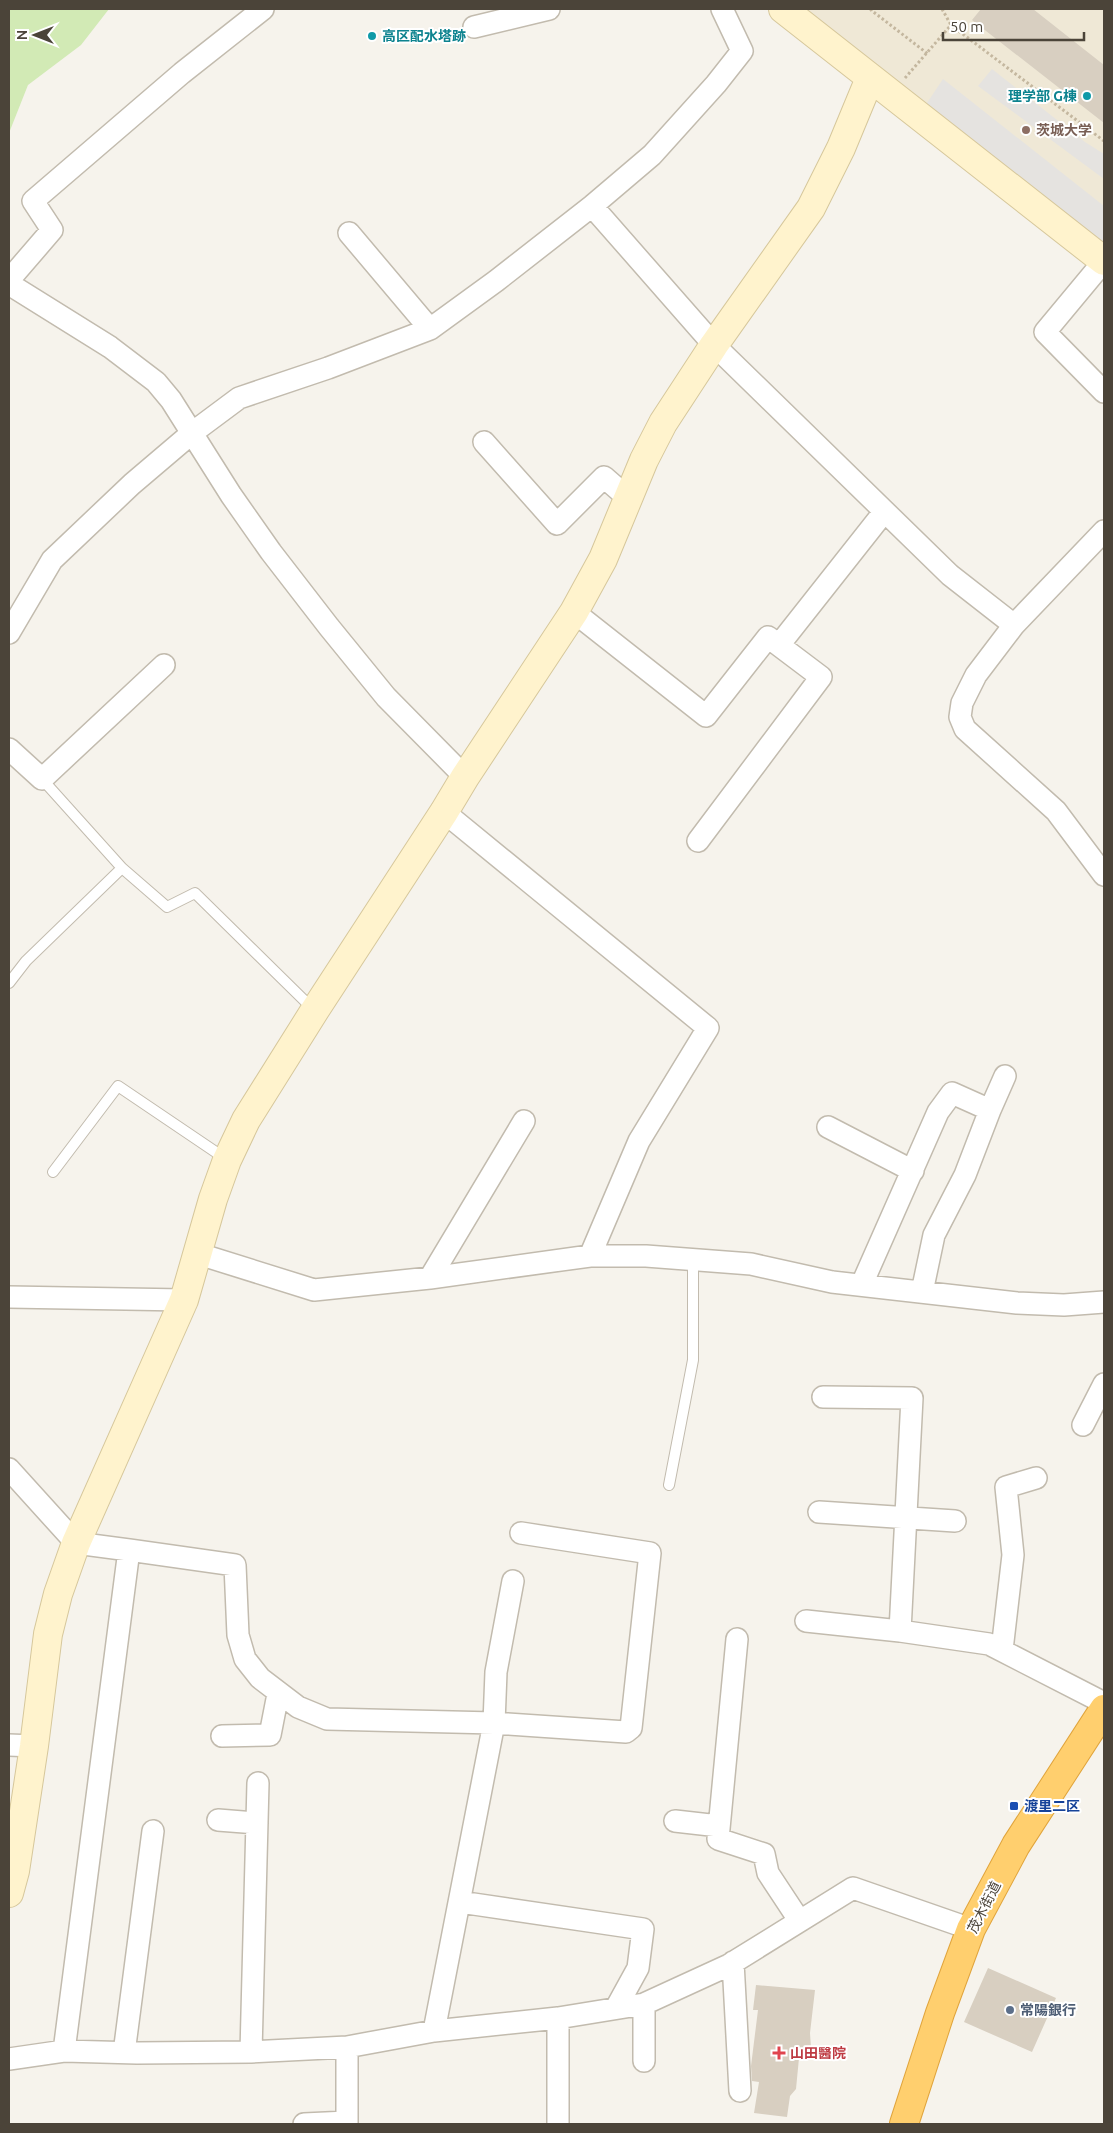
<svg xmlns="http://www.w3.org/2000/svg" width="1113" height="2133" viewBox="0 0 1113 2133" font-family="Ubuntu,'Noto Sans JP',sans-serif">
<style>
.education{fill:#efe8d6}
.green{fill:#d2eab5}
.parking{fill:#e5e3e0}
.building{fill:#d8cfc1}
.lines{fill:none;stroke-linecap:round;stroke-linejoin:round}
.lane-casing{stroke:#c2bbae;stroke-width:12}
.street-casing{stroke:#c2bbae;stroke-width:24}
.secondary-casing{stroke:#d6c79b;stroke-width:30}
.highway-casing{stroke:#e0a43c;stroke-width:30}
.path{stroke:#c4b79f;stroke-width:3;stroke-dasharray:2.5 2.5;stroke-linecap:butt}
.lane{stroke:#fff;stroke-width:10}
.street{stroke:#fff;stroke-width:21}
.secondary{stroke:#fff3cd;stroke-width:28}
.highway{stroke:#ffcf6e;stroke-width:28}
.culture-dot{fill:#0f9aa8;stroke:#fff;stroke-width:2}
.education-dot{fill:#8d6e63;stroke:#fff;stroke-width:2}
.transit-dot{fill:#1a4fb4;stroke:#fff;stroke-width:2}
.service-dot{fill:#5c6f8a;stroke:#fff;stroke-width:2}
.health-dot{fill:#e0444e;stroke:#fff;stroke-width:2}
.labels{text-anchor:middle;stroke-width:4;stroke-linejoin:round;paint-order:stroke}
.culture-label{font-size:14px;font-weight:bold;fill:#0d838f;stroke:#fff;text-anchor:start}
.education-label{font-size:14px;font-weight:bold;fill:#785e54;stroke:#fff;text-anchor:start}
.transit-label{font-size:14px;font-weight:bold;fill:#164399;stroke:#fff;text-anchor:start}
.street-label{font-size:14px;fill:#4b4439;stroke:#fff}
.service-label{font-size:14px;font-weight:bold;fill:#4e5e75;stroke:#fff;text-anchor:start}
.health-label{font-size:14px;font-weight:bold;fill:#be3a42;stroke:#fff;text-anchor:start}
</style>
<rect width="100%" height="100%" fill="#f6f3ec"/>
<!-- education -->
<path class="education" d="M793 9H1104V251Z"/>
<!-- green -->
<path class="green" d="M9 9H109L81 45 28 85 9 133Z"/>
<!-- parking -->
<path class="parking" d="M992 69 1085 142 1104 154V179L978 86Z
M943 79 1104 206V245L925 106Z"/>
<!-- building -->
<path class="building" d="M981 9H1033L1104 65V123L972 20Z
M988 1968 1056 1998 1032 2052 964 2022Z
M756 1985 815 1990 810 2033 811 2048 799 2058 796 2089 790 2096 787 2117 754 2113 759 2082 752 2081 751 2066 758 2010H753Z"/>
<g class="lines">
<!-- lane casing -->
<g class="lane-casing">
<path id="lane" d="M42 779 122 868 167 907 195 893 313 1009
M9 983 26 961 122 868
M53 1172 118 1086 226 1159
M669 1485 693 1360V1259"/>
</g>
<!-- street casing -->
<g class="street-casing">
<path id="street" d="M474 27 549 9
M592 206 714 345 950 575 1014 625
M349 233 430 329
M1104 261 1045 332 1104 392
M9 280 52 230 33 201 182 73 263 9
M9 284 110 347 156 382 171 400 231 495 271 552 329 627 386 697 465 777
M484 442 557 524 604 477 628 498
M1104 531 1014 625 976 675 962 703 960 717 965 729 1056 811 1104 875
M574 612 706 716 768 637 821 677 698 841
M9 633 52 560 132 484 192 433 239 398 328 368 430 329 496 281 592 206 652 155 716 84 742 51 722 9
M779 645 884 512
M9 749 42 779 164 665
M444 812 708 1028 639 1141 590 1256
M990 1110 1005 1076
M828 1127 913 1171
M199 1254 314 1290 430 1278 590 1256H646L751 1264 832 1282 1017 1303 1064 1305 1104 1302
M430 1278 524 1121
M862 1284 938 1112 952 1093 990 1110 965 1175 934 1235 922 1292
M9 1297 184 1300
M823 1397 912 1398 900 1631
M1083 1425 1104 1384
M9 1469 76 1543 129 1550 64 2051
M819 1512 955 1521
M129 1550 235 1565 238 1635 245 1659 260 1678 298 1707 327 1719 494 1723 626 1732 631 1728 650 1553 521 1533
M806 1621 900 1631 989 1644 1104 1703
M737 1639 718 1839 764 1854 768 1873 799 1920
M1002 1650 1013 1555 1006 1487 1036 1478
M222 1736 270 1735 278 1694
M9 1745 34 1746
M218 1820 257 1823
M675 1821 719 1826
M460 1902 643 1929 638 1968 616 2008
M733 1962 740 2091
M558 2018V2124
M434 2031 494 1723 496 1672 513 1581
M347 2047V2124
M251 2052 258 1783
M124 2053 153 1831
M9 2059 64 2051 137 2053 251 2052 347 2047 434 2031 558 2018 644 2004 729 1965 853 1888 971 1929
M644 2061V2004
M304 2124 347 2122"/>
</g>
<!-- secondary casing -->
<g class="secondary-casing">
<path id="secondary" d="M783 9 1104 261
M9 1893 15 1871 34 1746 48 1634 58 1594 76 1543 184 1300 213 1199 227 1160 246 1120 315 1010 444 812 465 777 574 612 603 559 644 460 663 423 714 345 811 208 841 148 870 78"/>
</g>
<!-- highway casing -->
<g class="highway-casing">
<path id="highway" d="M904 2124 940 2013 971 1929 1016 1845 1104 1709"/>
</g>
<!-- path -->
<path class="path" d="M872 9 871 10 928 54
M942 9 951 25
M905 78 951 25 1104 141"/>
<!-- lane -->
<use href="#lane" class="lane"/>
<!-- street -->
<use href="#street" class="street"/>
<!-- secondary -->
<use href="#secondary" class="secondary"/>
<!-- highway -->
<use href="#highway" class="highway"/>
</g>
<!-- markers -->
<g class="culture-dot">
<circle cx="372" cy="36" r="5"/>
<circle cx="1087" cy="96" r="5"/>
</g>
<circle class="education-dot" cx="1026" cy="130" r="5"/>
<rect class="transit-dot" x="1009" y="1801" width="10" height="10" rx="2.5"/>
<circle class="service-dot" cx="1010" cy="2010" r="5"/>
<path class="health-dot" d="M776.5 2045.5h5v5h5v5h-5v5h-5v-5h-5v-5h5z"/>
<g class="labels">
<!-- culture labels -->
<g class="culture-label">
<text x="382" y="41">高区配水塔跡</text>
<text x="1077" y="101" text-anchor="end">理学部 G棟</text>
</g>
<!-- education labels -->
<g class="education-label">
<text x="1036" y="135">茨城大学</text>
</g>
<!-- transit labels -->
<g class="transit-label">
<text x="1024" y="1811">渡里二区</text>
</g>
<!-- street labels -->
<g class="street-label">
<text transform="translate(984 1907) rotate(-63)" y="5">茂木街道</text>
</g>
<!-- service labels -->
<g class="service-label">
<text x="1020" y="2015">常陽銀行</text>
</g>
<!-- health labels -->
<g class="health-label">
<text x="790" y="2058">山田醫院</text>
</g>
</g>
<!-- border -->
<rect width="1113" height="2133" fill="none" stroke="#4b4439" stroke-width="20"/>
<!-- north arrow -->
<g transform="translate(35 35) rotate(270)" stroke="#ffffff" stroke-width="4" paint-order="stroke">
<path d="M0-4L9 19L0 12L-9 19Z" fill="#4b4439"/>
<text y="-8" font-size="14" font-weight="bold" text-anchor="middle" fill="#4b4439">N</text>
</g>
<!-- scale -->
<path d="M943 32v8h141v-8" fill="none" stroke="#4b4439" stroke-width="2.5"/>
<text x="950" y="32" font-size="15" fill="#4b4439" stroke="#ffffff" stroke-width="4" paint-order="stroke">50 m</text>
</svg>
